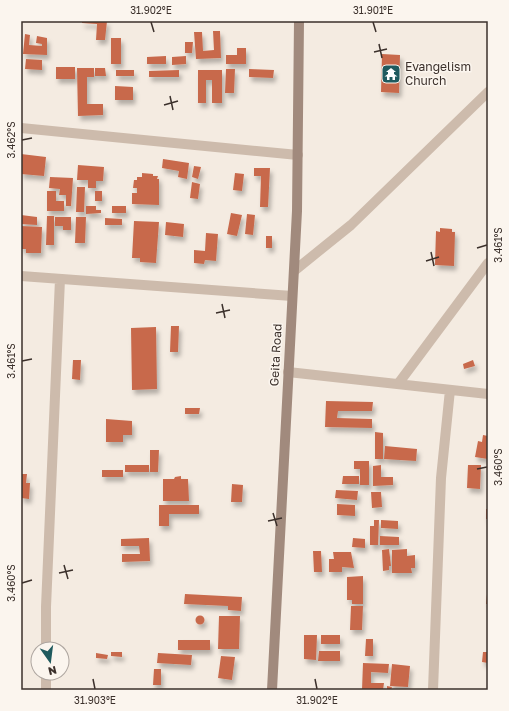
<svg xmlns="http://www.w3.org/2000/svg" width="509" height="711" viewBox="0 0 509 711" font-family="'Golos Text',sans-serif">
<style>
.building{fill:#c8694b;filter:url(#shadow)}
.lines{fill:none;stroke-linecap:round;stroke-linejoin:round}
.street{stroke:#cdbbac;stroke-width:10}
.secondary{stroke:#a18a7d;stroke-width:10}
.ticks{fill:none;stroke:#3b302b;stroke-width:1.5}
.labels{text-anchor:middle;stroke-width:3;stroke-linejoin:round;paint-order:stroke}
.poi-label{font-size:12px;fill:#3b302b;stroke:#fbf5ee;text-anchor:start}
.street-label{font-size:12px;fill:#3b302b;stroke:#fbf5ee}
.neatline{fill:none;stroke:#3b302b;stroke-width:1.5}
.ticks-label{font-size:10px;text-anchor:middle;fill:#3b302b}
</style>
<defs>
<filter id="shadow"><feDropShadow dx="2.5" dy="4.5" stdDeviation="2" flood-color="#0004"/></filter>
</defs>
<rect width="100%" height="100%" fill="#f4ebe1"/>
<!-- building -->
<path class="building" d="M82 21H107L105 40H96L97 24 82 23Z
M213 31H220L221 58 196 59 194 32H202L203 51 214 50Z
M25 34 30 35 29 45 42 46V44L36 43 37 36 47 38V55L23 54Z
M111 38H121V64H111Z
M185 42H193L192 53H185Z
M237 48H246V64H226V55H237Z
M382 54 400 55 399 93 381 92Z
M166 56V64H147V57Z
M186 56V64L172 65V57Z
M26 59 42 60V70L25 69Z
M56 67H75V79H56Z
M77 68H94V77H87V104H103V115L78 116Z
M95 68H105L106 76H95Z
M226 69H235L234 93H225Z
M249 69 274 70 273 78 249 77Z
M116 70H134V76H116Z
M179 70V77H149V71Z
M198 70H222V103H212V80H206V103H198Z
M115 86 133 87V100H115Z
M21 154 46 157 44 176 21 174Z
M163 159 189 163 187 179 178 177 179 171 162 168Z
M78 165 104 167 103 181H96V188H88V180H77Z
M194 166 201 167 198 179 192 177Z
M254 168H270L268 207H260L261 176H254Z
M142 173 153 174V176H158L157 179H159V205L132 204V193H137V188H133L134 180H137V177H142Z
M235 173 244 174 242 191 233 190Z
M50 177 73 178 71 206H66V195H59L60 189 49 188Z
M192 182 200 184 198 199 190 198Z
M77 187H85L84 212H76Z
M47 191H56V201H64V211H47Z
M95 191H102V201H95Z
M86 206H96V210H101V213L86 214Z
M112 206H126V213H112Z
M231 213 242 215 237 236 227 234Z
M247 214 255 215 253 235 245 234Z
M21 215 37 217V225L21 224Z
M47 216H54V245H46Z
M55 217H71V230H63V226H55Z
M76 217H86L85 243H75Z
M105 218 122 219V225H105Z
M134 221 159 222 156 263 140 262V258H132Z
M166 222 184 224 183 237 165 235Z
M21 226 42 227 41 253H26V249H21Z
M440 228 452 229V232H455L454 266 435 265 436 231 440 232Z
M206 233 218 234 216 261 205 260 204 264 194 263V250L205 251Z
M266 236H272V248H266Z
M171 326H179L178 352H170Z
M156 327 157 389 132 390 131 328Z
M73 360H81L80 380 72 379Z
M473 360 475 366 464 369 463 364Z
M326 401 373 402 372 411H338L337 418 372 419V428L325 427Z
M185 408H200L199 414H185Z
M106 419 132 421V435H123V442H106Z
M375 432 383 433V459H375Z
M483 435 488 436V459L475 457 478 441 482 442Z
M385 446 417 449 416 461 384 459Z
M150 450H159L158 472H150Z
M354 461H369V485H360V469H354Z
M125 465H149V472H125Z
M381 465V477H393V485L373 486V466Z
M468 465H481L480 489 467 488Z
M102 470H123V477H102Z
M21 474H27L26 483H30L29 499 21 498Z
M181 476V479H188L189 501H163V479H174L175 477Z
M343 476H359V484H342Z
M232 484 243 485 242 502H231Z
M336 490 358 491 357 500 335 498Z
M371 492H381L382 507 372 508Z
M337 504 355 505V516L337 515Z
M159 505H199V514H169V526H159Z
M486 509H488V519H486Z
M374 520H379L378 545H370V526H374Z
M381 520 398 521V529L381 528Z
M380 536 399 537V545H380Z
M149 538 150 561 122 562V554H140L139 546H121V539Z
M353 538 365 539V548L352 547Z
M389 549 391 566H389V570L383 571 382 550Z
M407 549V556L415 555V568H411L412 573H392V550Z
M313 551H321L322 572H314Z
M333 552H351L354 568 342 567V572H329V559H334Z
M363 576V604H352V600H347V577Z
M185 594 242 597 241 611 228 610V606L184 604Z
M487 594H488V604H486Z
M351 606H363L362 630H350Z
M195.5 620a4.5 4.5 0 1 1 9 0a4.5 4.5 0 1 1-9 0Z
M219 616H240L239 649H218Z
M304 635H317L316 660 304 659Z
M321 635H340V644H321Z
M366 639H373V656H365Z
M178 640H210V650H178Z
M319 651H340V661H318Z
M111 652H122V657L111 656Z
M483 652H488V663L482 662Z
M96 653 108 655 107 659 96 658Z
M158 653 192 655 191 665 157 663Z
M221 656 235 657 232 680 218 678Z
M363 663 389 664 388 673 371 672V683H384L383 690H362Z
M392 664 410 666 408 687 390 686Z
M154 669H161V685H153Z
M387 686 392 687 391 690H387Z"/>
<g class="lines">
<!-- street -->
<path class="street" d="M21 128 298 155
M294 271 351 225 488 92
M21 276 292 296
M288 372 488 394
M398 384 488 263
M46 649V607L60 279
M46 673V690
M433 690 441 478 450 390"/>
<!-- secondary -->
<path class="secondary" d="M272 690 297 211 299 21"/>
</g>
<!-- ticks -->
<path class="ticks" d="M151 22 154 32M373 22 376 32M379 44 382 58M374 52 387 49M170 96 173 110M164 105 178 101M22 140 32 138M477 248 487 245M431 252 434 266M426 261 439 257M222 304 225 318M216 313 230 310M22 361 32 359M477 469 487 467M273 513 277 526M268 521 282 518M64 565 68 579M59 573 73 570M22 583 32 580M93 679 95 689M315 679 317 689"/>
<!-- icons -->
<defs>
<g id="temple-square" transform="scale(1)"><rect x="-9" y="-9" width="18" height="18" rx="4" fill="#1f5a5e" stroke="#fbf5ee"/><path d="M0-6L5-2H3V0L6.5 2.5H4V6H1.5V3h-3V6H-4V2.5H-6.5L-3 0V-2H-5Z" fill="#fff"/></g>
</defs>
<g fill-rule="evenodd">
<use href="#temple-square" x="391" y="74"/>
</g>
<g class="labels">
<!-- poi labels -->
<g class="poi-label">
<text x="405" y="71">Evangelism<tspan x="405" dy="14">Church</tspan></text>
</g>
<!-- street labels -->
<g class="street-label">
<text transform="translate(276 355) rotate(-87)" y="4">Geita Road</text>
</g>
</g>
<!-- border -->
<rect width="509" height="711" fill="none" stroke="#fbf5ee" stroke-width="44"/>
<!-- north arrow -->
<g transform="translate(50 661) rotate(166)"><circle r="19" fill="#fbf5ee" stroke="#aea6a0"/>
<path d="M0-3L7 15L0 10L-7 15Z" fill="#1f5a5e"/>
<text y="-6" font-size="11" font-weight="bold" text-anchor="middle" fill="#3b302b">N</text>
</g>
<rect x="22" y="22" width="465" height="667" class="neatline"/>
<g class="ticks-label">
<text x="151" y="14">31.902°E</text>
<text x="373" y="14">31.901°E</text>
<text transform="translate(11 140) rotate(-90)" y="4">3.462°S</text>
<text transform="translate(498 245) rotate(-90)" y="4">3.461°S</text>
<text transform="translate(11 361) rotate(-90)" y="4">3.461°S</text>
<text transform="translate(498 467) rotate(-90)" y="4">3.460°S</text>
<text transform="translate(11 583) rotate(-90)" y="4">3.460°S</text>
<text x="95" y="704">31.903°E</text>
<text x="317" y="704">31.902°E</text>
</g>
</svg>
